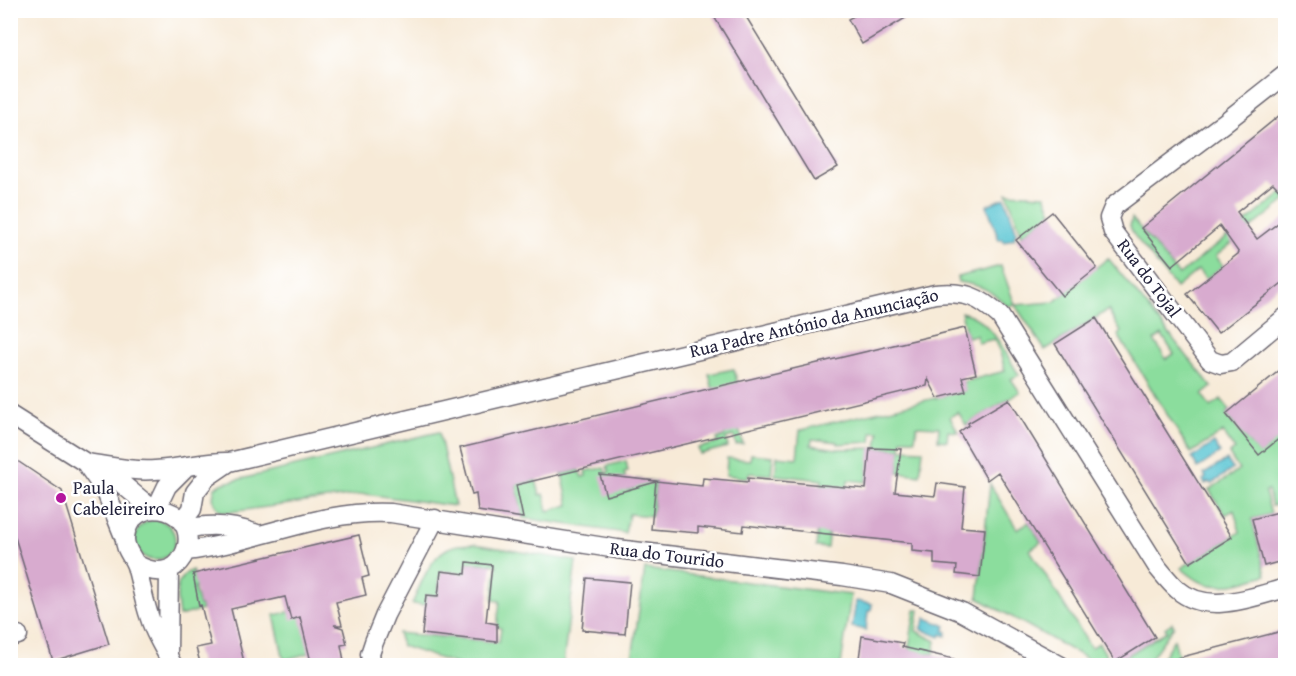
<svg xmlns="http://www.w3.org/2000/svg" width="1296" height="676" viewBox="0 0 1296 676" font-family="'Gentium Book Plus',serif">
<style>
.green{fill:#8bdd9d;stroke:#56806c;stroke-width:1.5;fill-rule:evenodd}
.water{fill:#59c5d3;stroke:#3e7487;stroke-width:1.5}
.building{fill:#d8abcf}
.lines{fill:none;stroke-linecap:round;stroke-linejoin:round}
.street-casing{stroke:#6d6872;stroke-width:21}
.street{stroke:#fff;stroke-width:18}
.poi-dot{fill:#b5179e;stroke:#fff;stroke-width:2}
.labels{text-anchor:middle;stroke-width:5;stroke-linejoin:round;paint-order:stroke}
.street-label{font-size:18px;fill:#22223b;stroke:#fff}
.poi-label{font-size:18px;fill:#22223b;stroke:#fff;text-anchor:start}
</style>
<rect width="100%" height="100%" fill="#fff"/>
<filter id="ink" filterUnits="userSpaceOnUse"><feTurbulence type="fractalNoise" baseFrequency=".0167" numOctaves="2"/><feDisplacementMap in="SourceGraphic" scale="12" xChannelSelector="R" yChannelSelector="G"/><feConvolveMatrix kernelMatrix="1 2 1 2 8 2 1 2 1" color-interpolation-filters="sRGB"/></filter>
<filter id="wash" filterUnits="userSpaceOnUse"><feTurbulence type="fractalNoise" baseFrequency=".008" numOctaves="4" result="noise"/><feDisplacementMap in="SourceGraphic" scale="24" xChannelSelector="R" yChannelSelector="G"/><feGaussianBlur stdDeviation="1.35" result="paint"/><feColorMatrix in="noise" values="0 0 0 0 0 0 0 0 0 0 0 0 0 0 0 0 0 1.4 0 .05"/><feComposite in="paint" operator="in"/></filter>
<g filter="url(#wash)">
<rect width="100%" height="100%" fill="#f7ead7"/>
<!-- green -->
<path class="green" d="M1285 191V201L1216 256 1223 266 1206 279 1198 270 1176 288 1133 234 1130 226 1132 218 1179 275Z
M1007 193 1045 195 1052 212 1022 235Z
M1108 258 1212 387 1202 395 1211 407 1221 399 1230 410 1226 414 1259 454 1285 433V506L1284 503 1272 506 1268 490 1265 492 1271 514 1252 519 1266 575C1245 581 1222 591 1201 582 1194 579 1187 573 1181 568L1240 532 1234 510 1225 515 1209 490 1239 470 1229 454 1235 450 1223 432 1191 453 1118 335 1121 332 1108 310 1045 350 1015 305 1007 306C991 290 981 285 958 282L957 277 1001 266 1015 305 1054 302ZM1162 335 1174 354 1166 359 1154 340Z
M961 312C991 318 1004 351 1019 375L1011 379 1020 392 966 425 958 412 950 417 958 432 948 431 947 441 938 440 939 427 917 426 915 439H902L901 449 923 450 920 475 898 472 900 449 878 448 875 470H868L867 482 848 480 844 517 830 516 827 548 816 547 822 480 775 475 777 456 797 458 800 430 965 391 963 382 1005 371 999 348 994 339 978 343 976 335 967 337ZM872 432H879L877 448 837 449 811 445 812 439 838 442V444L871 442Z
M734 369 747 423 738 426 743 444 736 445 734 436 726 438 728 447 700 454 698 448 718 443 717 439 724 436 709 374Z
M439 432 455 506 365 494 230 512H222C212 504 212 498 215 487L224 483Z
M751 454 773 456 771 475 749 473 748 478 726 475 727 458 750 460Z
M626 461 628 471 624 472 628 490 634 488 636 479 656 481 652 516 629 514 625 533 523 518 516 485 536 480 540 495 544 494 548 511 569 505 562 474 579 470 582 477 586 476 585 471 604 468 606 474 609 472 607 466Z
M990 484 1017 529 1029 522 1041 542 1030 550 1091 648 1099 643 1112 665 1167 631 1165 628 1172 623 1174 626 1146 665H1098L978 598Z
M135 540a20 20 0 1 1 40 0a20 20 0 1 1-40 0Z
M474 544 576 561 563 665H459L402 646 398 633 499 642 501 628 497 627 500 601 493 600 497 565 467 562 466 574 441 571 438 596 426 595 425 605 412 604C421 584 431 552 454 546 460 544 467 545 474 544Z
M645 569 851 595 841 665H631Z
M192 570 197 587 194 588 199 606 201 605 202 610 179 616C177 599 172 578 192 570Z
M317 606 309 653 284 660 274 615Z
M915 610H919L916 631 936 641 934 654 927 653 925 665 906 666Z
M1174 639 1181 665H1158Z"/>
<!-- water -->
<path class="water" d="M1005 198 1017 233 1014 235 1015 238 1004 242 1002 239 999 240 987 205Z
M1214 443 1220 453 1198 468 1192 458Z
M1227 460 1233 469 1211 484 1209 482 1205 484 1203 480 1206 478 1204 474Z
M856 601 872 604 871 611H868L866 630 852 627Z
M926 618 946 626 944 631 947 632 946 636 941 634 940 637 921 629Z"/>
<g id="blocks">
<!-- building -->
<path class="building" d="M710 10H742L838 167 814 181Z
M851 10H919L862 44 848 19 854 16Z
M1286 110V197L1273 183 1237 212 1257 239 1286 217V280L1218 333 1187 294 1239 253 1220 226 1172 266 1141 228Z
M1052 212 1097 268 1062 296 1016 240Z
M1096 318 1232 537 1190 563 1055 344Z
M965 328 976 374 962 377 966 391 938 398 928 379 927 386 516 485 523 518 478 511 476 494 472 495 460 448Z
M1286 365V433L1259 455 1226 414Z
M1009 399 1155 637 1115 662 998 472 987 480 959 432 969 425 968 423Z
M870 448 901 449 895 492 935 496 937 483 965 487 961 527 985 529 980 577 956 574 957 566 934 564V553L912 551V543L744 525 743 532 698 527V533L651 529 656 481 702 486 703 478 748 482V478L866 489Z
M10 456 62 491 109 644 53 661 10 521Z
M600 475 656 481V482L606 496Z
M1286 510V560L1264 566 1252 519Z
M359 535 369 576 362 578 366 595 336 602 342 625H334L343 628 347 644 341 645 345 666H312L300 617 291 620 285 597 231 609 245 666H201L196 648 211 645 201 605 199 606 193 574Z
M467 562 492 565 486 622 497 624V642L422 634 426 595 438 596 441 571 466 574Z
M587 578 630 582 625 634 582 630Z
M1286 630V666H1171L1170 660Z
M862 636 903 643 902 647 954 659V666H858Z"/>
</g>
</g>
<g filter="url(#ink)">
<use href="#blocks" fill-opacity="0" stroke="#6d6872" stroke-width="1.5"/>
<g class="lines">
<!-- street casing -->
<g class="street-casing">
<path id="street" d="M1286 74 1224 123 1114 206 1109 218 1113 232 1210 360 1221 364 1232 362 1286 317
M10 415 86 463 115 478 152 509
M86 463C109 466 132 472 155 470 181 469 204 461 229 462L935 294C965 291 978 296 1000 316L1158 568C1164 575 1170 583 1177 589 1207 616 1252 597 1286 588
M87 465 106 492 125 539
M156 509 167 486 187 466
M182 522 192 509 195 492 207 477 229 462
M186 529C210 523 233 525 257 534
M186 551C255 543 320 509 391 513L617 549 842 576 891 584 962 612 1061 666
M136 564C148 571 162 575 175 566 181 561 185 554 187 546 195 504 130 494 125 537 124 550 133 556 136 566 142 587 145 609 154 629 159 641 167 653 173 666
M10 637 18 635
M168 654 169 569
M372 666 370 654 374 642 385 615 435 519"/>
</g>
<!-- street -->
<use href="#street" class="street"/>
</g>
</g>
<!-- markers -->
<circle class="poi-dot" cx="61" cy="498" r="6"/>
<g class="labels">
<!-- street labels -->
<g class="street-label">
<text transform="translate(1149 278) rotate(53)" y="6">Rua do Tojal</text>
<text transform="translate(814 323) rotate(-13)" y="6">Rua Padre António da Anunciação</text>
<text transform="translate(667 555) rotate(7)" y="6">Rua do Tourido</text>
</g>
<!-- poi labels -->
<g class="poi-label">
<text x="73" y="494">Paula<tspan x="73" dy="21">Cabeleireiro</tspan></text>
</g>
</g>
<!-- margin -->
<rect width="1296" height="676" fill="none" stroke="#fff" stroke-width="36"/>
</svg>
